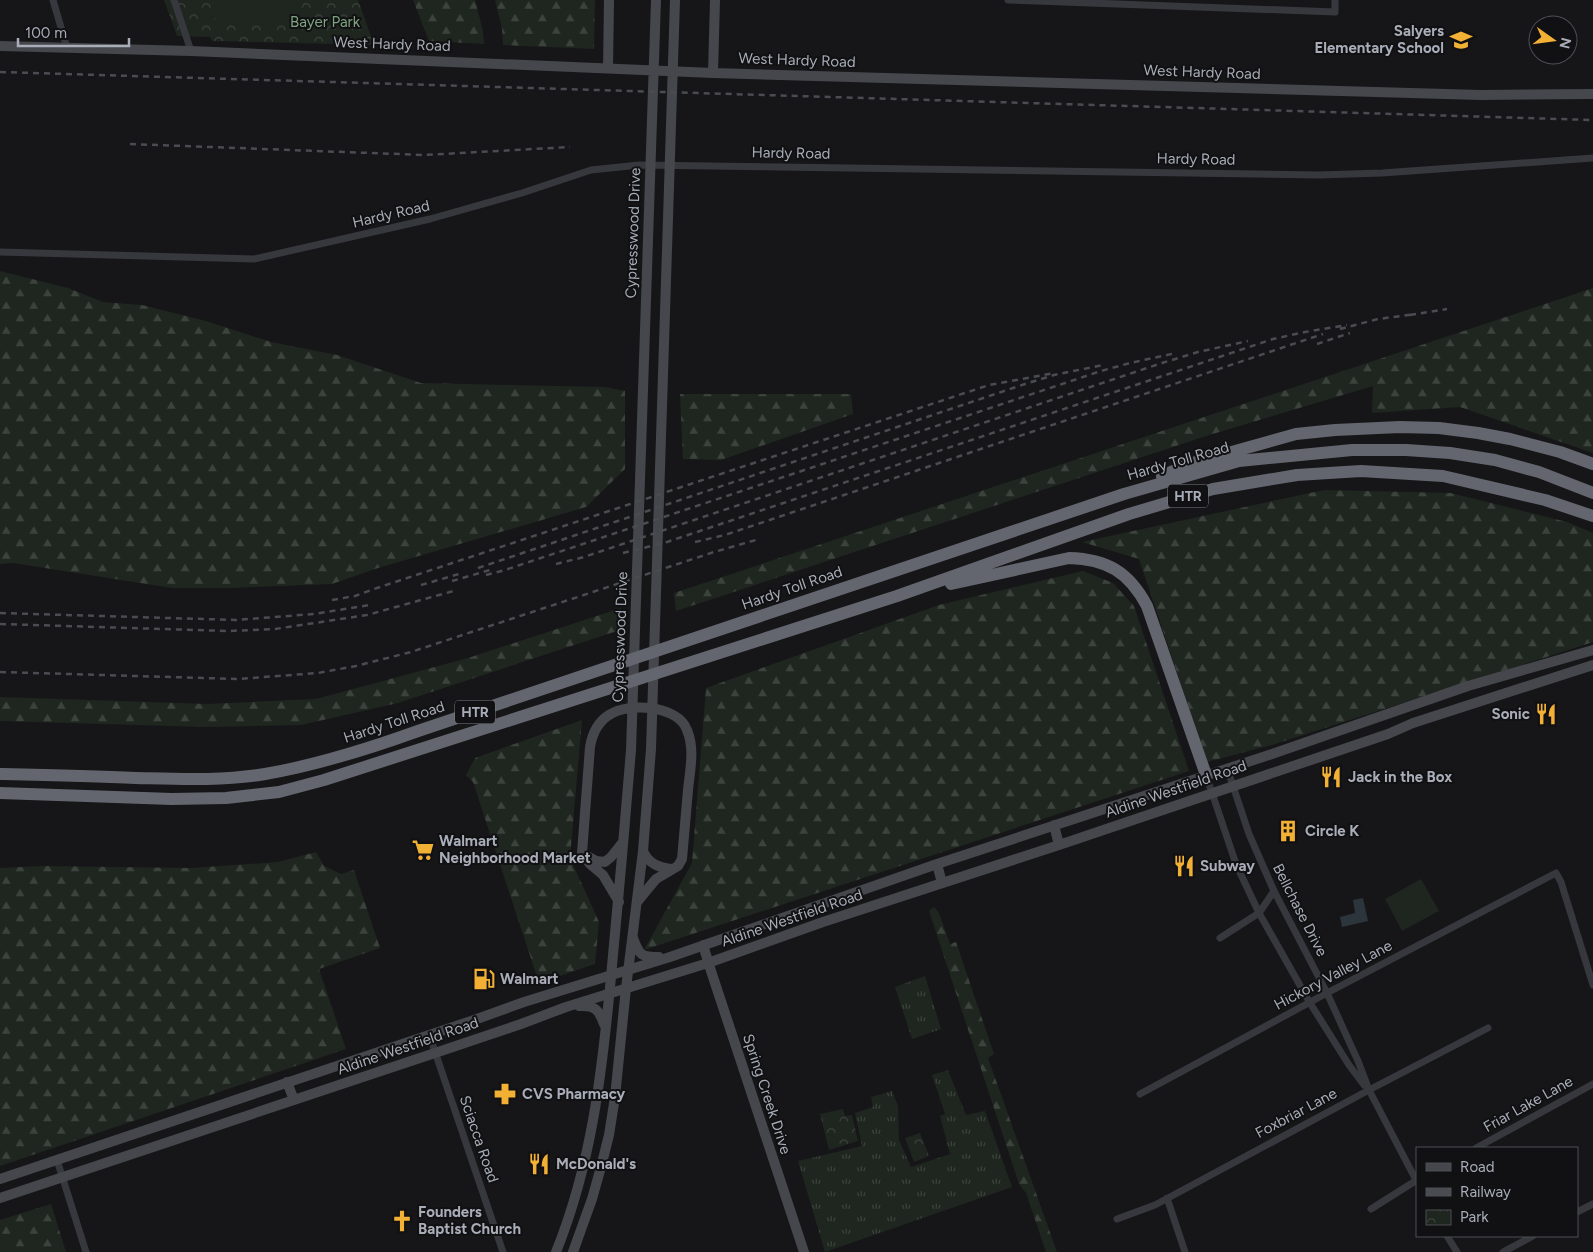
<svg xmlns="http://www.w3.org/2000/svg" width="1593" height="1252" viewBox="0 0 1593 1252" font-family="Figtree,sans-serif">
<style>
.grass{fill:url(#grass-tufts)}
.forest{fill:url(#forest-firs)}
.park{fill:url(#park-crowns)}
.garden{fill:#1e261f}
.water{fill:#2c353c}
.lines{fill:none;stroke-linecap:round;stroke-linejoin:round}
.street{stroke:#37383d;stroke-width:7}
.secondary{stroke:#45474d;stroke-width:10}
.highway{stroke:#63666e;stroke-width:12}
.rail{stroke:#4a4c52;stroke-width:2.5;stroke-dasharray:6 5;stroke-linecap:butt}
.labels{text-anchor:middle;stroke-width:4;stroke-linejoin:round;paint-order:stroke}
.shield{fill:#111113;stroke:#7b7e86;stroke-width:1}
.shield-label{font-size:14px;font-weight:bold;fill:#a8adb8}
.park-label{font-size:15px;fill:#7fa381;stroke:#111113}
.poi-label{font-size:15px;font-weight:bold;fill:#a8adb8;stroke:#111113;text-anchor:start}
.street-label{font-size:15px;fill:#a8adb8;stroke:#111113}
</style>
<defs>
<pattern id="grass-tufts" width="24" height="20" patternUnits="userSpaceOnUse" patternTransform="scale(1.25)"><rect width="24" height="20" fill="#1e261f"/><path d="M3 7l-1-3M5 7V3M7 7l1-3M15 17l-1-3M17 17v-4M19 17l1-3" fill="none" stroke="#3c433d"/></pattern>
<pattern id="forest-firs" width="22" height="20" patternUnits="userSpaceOnUse" patternTransform="scale(1.25)"><rect width="22" height="20" fill="#1e261f"/><path d="M5 1l3.5 6h-7zM16 11l3.5 6h-7z" fill="#3c433d"/></pattern>
<pattern id="park-crowns" width="20" height="18" patternUnits="userSpaceOnUse" patternTransform="scale(1.25)"><rect width="20" height="18" fill="#1e261f"/><path d="M2 6a3 3 0 1 1 6 0M12 15a3 3 0 1 1 6 0" fill="none" stroke="#3c433d"/></pattern>
</defs>
<rect width="100%" height="100%" fill="#161618"/>
<!-- grass -->
<path class="grass" d="M925 976 941 1029 912 1039 895 987Z
M948 1070 966 1115 985 1111 1012 1187 825 1252 798 1161 862 1146 855 1113 873 1107 871 1097 892 1091 898 1106 899 1140 911 1167 950 1154 940 1116 945 1114 932 1075Z"/>
<!-- forest -->
<path class="forest" d="M413 0H475L483 31 484 44 429 41Z
M495 0H595L594 49 503 45 502 28Z
M0 271 68 288 103 302 142 305 206 321 271 342 337 355 421 383 605 387 625 391V469L586 507 378 568 332 584 232 588H172L13 563 0 564Z
M1593 288V453L1460 407 1372 413 1373 386 1206 436 676 611 674 593Z
M680 394H851L853 414 721 460 683 459Z
M1324 490 1451 493 1567 522 1593 533V642L1272 745 1207 762 1139 559 1082 542Z
M1083 571 1113 583 1134 606 1189 771 644 950 692 863 706 688 939 605Z
M621 608 620 630 398 703 301 725 206 727 0 721V697L208 704 316 699 468 658Z
M582 720 570 858 599 922 595 964 539 983 473 782 466 775 475 758Z
M316 852 324 866 341 874 354 870 380 948 319 969 346 1049 0 1166V868L41 866 191 868 278 862Z
M934 907 939 913 950 944 956 942 994 1054 988 1058 1057 1252H1046L1026 1193 1019 1184 929 911Z
M51 1204 66 1252H0V1220Z"/>
<!-- park -->
<path class="park" d="M164 0H358L374 45 212 41 210 37 177 36Z
M843 1109 845 1116 852 1115 858 1141 829 1150 820 1114Z
M920 1133 929 1156 914 1162 905 1138Z"/>
<!-- garden -->
<path class="garden" d="M216 0H300C276 29 241 33 209 15Z
M1421 879 1439 911 1402 931 1385 899Z"/>
<!-- water -->
<path class="water" d="M1363 898 1368 921 1342 927 1340 917 1355 913 1353 900Z"/>
<g class="lines">
<!-- street -->
<path class="street" d="M53 0 67 48
M174 0 191 51
M1008 0 1335 12V0
M0 252 254 259 430 219 522 193 591 170 639 165 1319 175 1382 173 1593 158
M1227 768 1249 834 1274 891 1327 993 1358 1061 1369 1090 1417 1182
M1206 775 1236 864 1259 913 1310 1003 1349 1065 1364 1085
M1220 938 1259 913 1274 891
M429 1034 503 1252
M1140 1094 1327 993 1556 873 1561 882 1593 985
M1476 1148 1593 1084
M57 1160 86 1252
M1167 1198 1185 1252
M1371 1209 1417 1180
M1577 1212 1593 1204
M1117 1219 1155 1205 1369 1090 1488 1028
M1447 1236 1457 1252
M1503 1252 1533 1236"/>
<!-- secondary -->
<path class="secondary" d="M0 46 191 51 713 73 1481 95 1593 94
M608 68 609 0
M713 73 715 0
M1054 825 1059 845
M643 851C649 864 658 867 671 869
M585 855 596 861 605 862 611 857 623 842
M937 864 942 883
M619 902 603 875 590 864 582 853 590 747C592 735 598 722 609 715 628 702 678 705 687 730 695 749 690 770 688 790 686 813 684 836 682 859L678 866 656 879 637 902
M633 938C639 955 641 957 659 957
M703 945 711 971 804 1252
M579 1006C595 1005 599 1010 604 1024
M287 1082 294 1100
M0 1179 477 1019 524 1002 670 957 937 864 1272 754 1468 686 1593 650
M0 1198 435 1053 521 1024 566 1007 708 963 823 922 1059 845 1388 734 1413 723 1593 665
M556 1252C592 1163 602 1072 611 977 618 901 625 826 631 750L656 0
M573 1252 592 1199 601 1167 609 1135 615 1097 626 988 643 851 651 749 675 0"/>
<!-- highway -->
<path class="highway" d="M1162 476 1189 464 1296 434 1335 430 1400 427 1439 428 1478 433 1510 439 1560 452 1593 464
M951 584 1069 558C1107 559 1129 572 1147 606L1206 775
M0 774C45 775 91 776 136 778 179 779 223 781 265 774 318 765 368 749 418 731L1124 494 1239 461 1352 450H1406L1450 453 1495 460 1539 472 1593 493
M0 793 172 799 226 798 279 792 324 780 897 596 1129 514 1213 489 1297 475 1361 471 1443 476 1545 500 1593 516"/>
<!-- rail -->
<path class="rail" d="M0 72 1593 120
M130 144 424 155 570 147
M1410 315 1447 309
M1340 329 1378 319 1416 314
M1317 344 1350 333
M695 542 725 535 1323 334
M623 553 667 542 1273 339 1305 332 1347 325
M556 564 584 557 1162 363 1198 352 1248 341
M478 568 1025 384 1054 375 1103 365
M486 575 505 570 1101 371 1130 363 1176 353
M452 581 490 570
M421 585 459 574
M332 600 355 596 374 589 989 385 1054 373
M0 613 236 620 314 614 370 605
M0 624 228 631 275 629 367 615 457 590
M0 672 238 679 318 673 356 666 411 652 714 552 756 540"/>
</g>
<!-- icons -->
<defs>
<g id="school-bare" transform="scale(1.725)"><path d="M0-5L7-2L0 1L-7-2ZM-4 1L0 2.5L4 1V4Q0 6-4 4Z" fill="#f2b134" stroke="#111113" stroke-width="2.5" paint-order="stroke"/></g>
<g id="restaurant-bare" transform="scale(1.725)"><path d="M-5-6h1v4h1v-4h1v4h1v-4h1v5L-1.5 .5V6h-2V.5L-5-1ZM5-6V6H3V1.5H1.5Q1.5-4 5-6Z" fill="#f2b134" stroke="#111113" stroke-width="2.5" paint-order="stroke"/></g>
<g id="building-bare" transform="scale(1.725)"><path d="M-4-6H4V6H1V3H-1V6H-4ZM-2.5-4.3h1.7v1.8h-1.7ZM.8-4.3h1.7v1.8H.8ZM-2.5-1h1.7V.8h-1.7ZM.8-1h1.7V.8H.8Z" fill="#f2b134" stroke="#111113" stroke-width="2.5" paint-order="stroke"/></g>
<g id="supermarket-bare" transform="scale(1.725)"><path d="M-6-5.5h2.5l.6 2H6L4.5 2H-2.5L-4.4-4H-6ZM-1.5 3.2a1.3 1.3 0 1 0 .1 0ZM3 3.2a1.3 1.3 0 1 0 .1 0Z" fill="#f2b134" stroke="#111113" stroke-width="2.5" paint-order="stroke"/></g>
<g id="fuel-bare" transform="scale(1.725)"><path d="M-5.5-6h7V0h2V4h1.3V-2.5L3-4.5l.8-.8L6-3V5H2.5V1h-1V6h-7ZM-4.2-4.7v3.2H.2V-4.7Z" fill="#f2b134" stroke="#111113" stroke-width="2.5" paint-order="stroke"/></g>
<g id="pharmacy-bare" transform="scale(1.725)"><path d="M-2-6h4v4h4v4h-4v4h-4v-4h-4v-4h4Z" fill="#f2b134" stroke="#111113" stroke-width="2.5" paint-order="stroke"/></g>
<g id="church-bare" transform="scale(1.725)"><path d="M-1.2-6h2.4v3.5h3.3v2.4h-3.3V6h-2.4V-.1h-3.3v-2.4h3.3Z" fill="#f2b134" stroke="#111113" stroke-width="2.5" paint-order="stroke"/></g>
</defs>
<g fill-rule="evenodd">
<use href="#school-bare" x="1461" y="40"/>
<use href="#restaurant-bare" x="1546" y="714"/>
<use href="#restaurant-bare" x="1331" y="777"/>
<use href="#building-bare" x="1288" y="831"/>
<use href="#supermarket-bare" x="423" y="850"/>
<use href="#restaurant-bare" x="1184" y="866"/>
<use href="#fuel-bare" x="484" y="979"/>
<use href="#pharmacy-bare" x="505" y="1094"/>
<use href="#restaurant-bare" x="539" y="1164"/>
<use href="#church-bare" x="402" y="1221"/>
</g>
<g class="labels">
<!-- shield labels -->
<g class="shield">
<rect x="1168" y="484.5" width="40" height="23" rx="4"/>
<rect x="455" y="700.5" width="40" height="23" rx="4"/>
</g>
<g class="shield-label">
<text x="1188" y="501">HTR</text>
<text x="475" y="717">HTR</text>
</g>
<!-- park labels -->
<g class="park-label">
<text x="325" y="27">Bayer Park</text>
</g>
<!-- poi labels -->
<g class="poi-label">
<text x="1444" y="36" text-anchor="end">Salyers<tspan x="1444" dy="17">Elementary School</tspan></text>
<text x="1530" y="719" text-anchor="end">Sonic</text>
<text x="1348" y="782">Jack in the Box</text>
<text x="1305" y="836">Circle K</text>
<text x="439" y="846">Walmart<tspan x="439" dy="17">Neighborhood Market</tspan></text>
<text x="1200" y="871">Subway</text>
<text x="500" y="984">Walmart</text>
<text x="522" y="1099">CVS Pharmacy</text>
<text x="556" y="1169">McDonald's</text>
<text x="418" y="1217">Founders<tspan x="418" dy="17">Baptist Church</tspan></text>
</g>
<!-- street labels -->
<g class="street-label">
<text transform="translate(392 44) rotate(2)" y="5">West Hardy Road</text>
<text transform="translate(797 60) rotate(2)" y="5">West Hardy Road</text>
<text transform="translate(1202 72) rotate(2)" y="5">West Hardy Road</text>
<text transform="translate(791 153) rotate(1)" y="5">Hardy Road</text>
<text transform="translate(1196 159) rotate(1)" y="5">Hardy Road</text>
<text transform="translate(391 214) rotate(-13)" y="5">Hardy Road</text>
<text transform="translate(633 233) rotate(-88)" y="5">Cypresswood Drive</text>
<text transform="translate(1178 461) rotate(-16)" y="5">Hardy Toll Road</text>
<text transform="translate(792 588) rotate(-19)" y="5">Hardy Toll Road</text>
<text transform="translate(620 637) rotate(-88)" y="5">Cypresswood Drive</text>
<text transform="translate(394 722) rotate(-18)" y="5">Hardy Toll Road</text>
<text transform="translate(1176 789) rotate(-19)" y="5">Aldine Westfield Road</text>
<text transform="translate(1300 910) rotate(63)" y="5">Bellchase Drive</text>
<text transform="translate(792 918) rotate(-19)" y="5">Aldine Westfield Road</text>
<text transform="translate(1333 975) rotate(-28)" y="5">Hickory Valley Lane</text>
<text transform="translate(408 1046) rotate(-19)" y="5">Aldine Westfield Road</text>
<text transform="translate(767 1094) rotate(72)" y="5">Spring Creek Drive</text>
<text transform="translate(1528 1104) rotate(-29)" y="5">Friar Lake Lane</text>
<text transform="translate(1296 1113) rotate(-28)" y="5">Foxbriar Lane</text>
<text transform="translate(479 1139) rotate(71)" y="5">Sciacca Road</text>
</g>
</g>
<!-- legend -->
<rect x="1416" y="1147" width="162" height="90" fill="#111113" stroke="#4d4f55"/>
<rect x="1426" y="1163" width="25" height="8" fill="#45474d" stroke="#4d4f55"/>
<text x="1460" y="1172" font-size="15" fill="#a8adb8">Road</text>
<rect x="1426" y="1188" width="25" height="8" fill="#4a4c52" stroke="#4d4f55"/>
<text x="1460" y="1197" font-size="15" fill="#a8adb8">Railway</text>
<rect x="1426" y="1210" width="25" height="15" fill="url(#park-crowns)" stroke="#4d4f55"/>
<text x="1460" y="1222" font-size="15" fill="#a8adb8">Park</text>
<!-- north arrow -->
<g transform="translate(1553 40) rotate(104)"><circle r="24" fill="#111113" stroke="#4d4f55"/>
<path d="M0-4L9 19L0 12L-9 19Z" fill="#f2b134"/>
<text y="-8" font-size="14" font-weight="bold" text-anchor="middle" fill="#a8adb8">N</text>
</g>
<!-- scale -->
<path d="M18 38v8h111v-8" fill="none" stroke="#a8adb8" stroke-width="2.5"/>
<text x="25" y="38" font-size="15" fill="#a8adb8" stroke="#111113" stroke-width="4" paint-order="stroke">100 m</text>
</svg>
